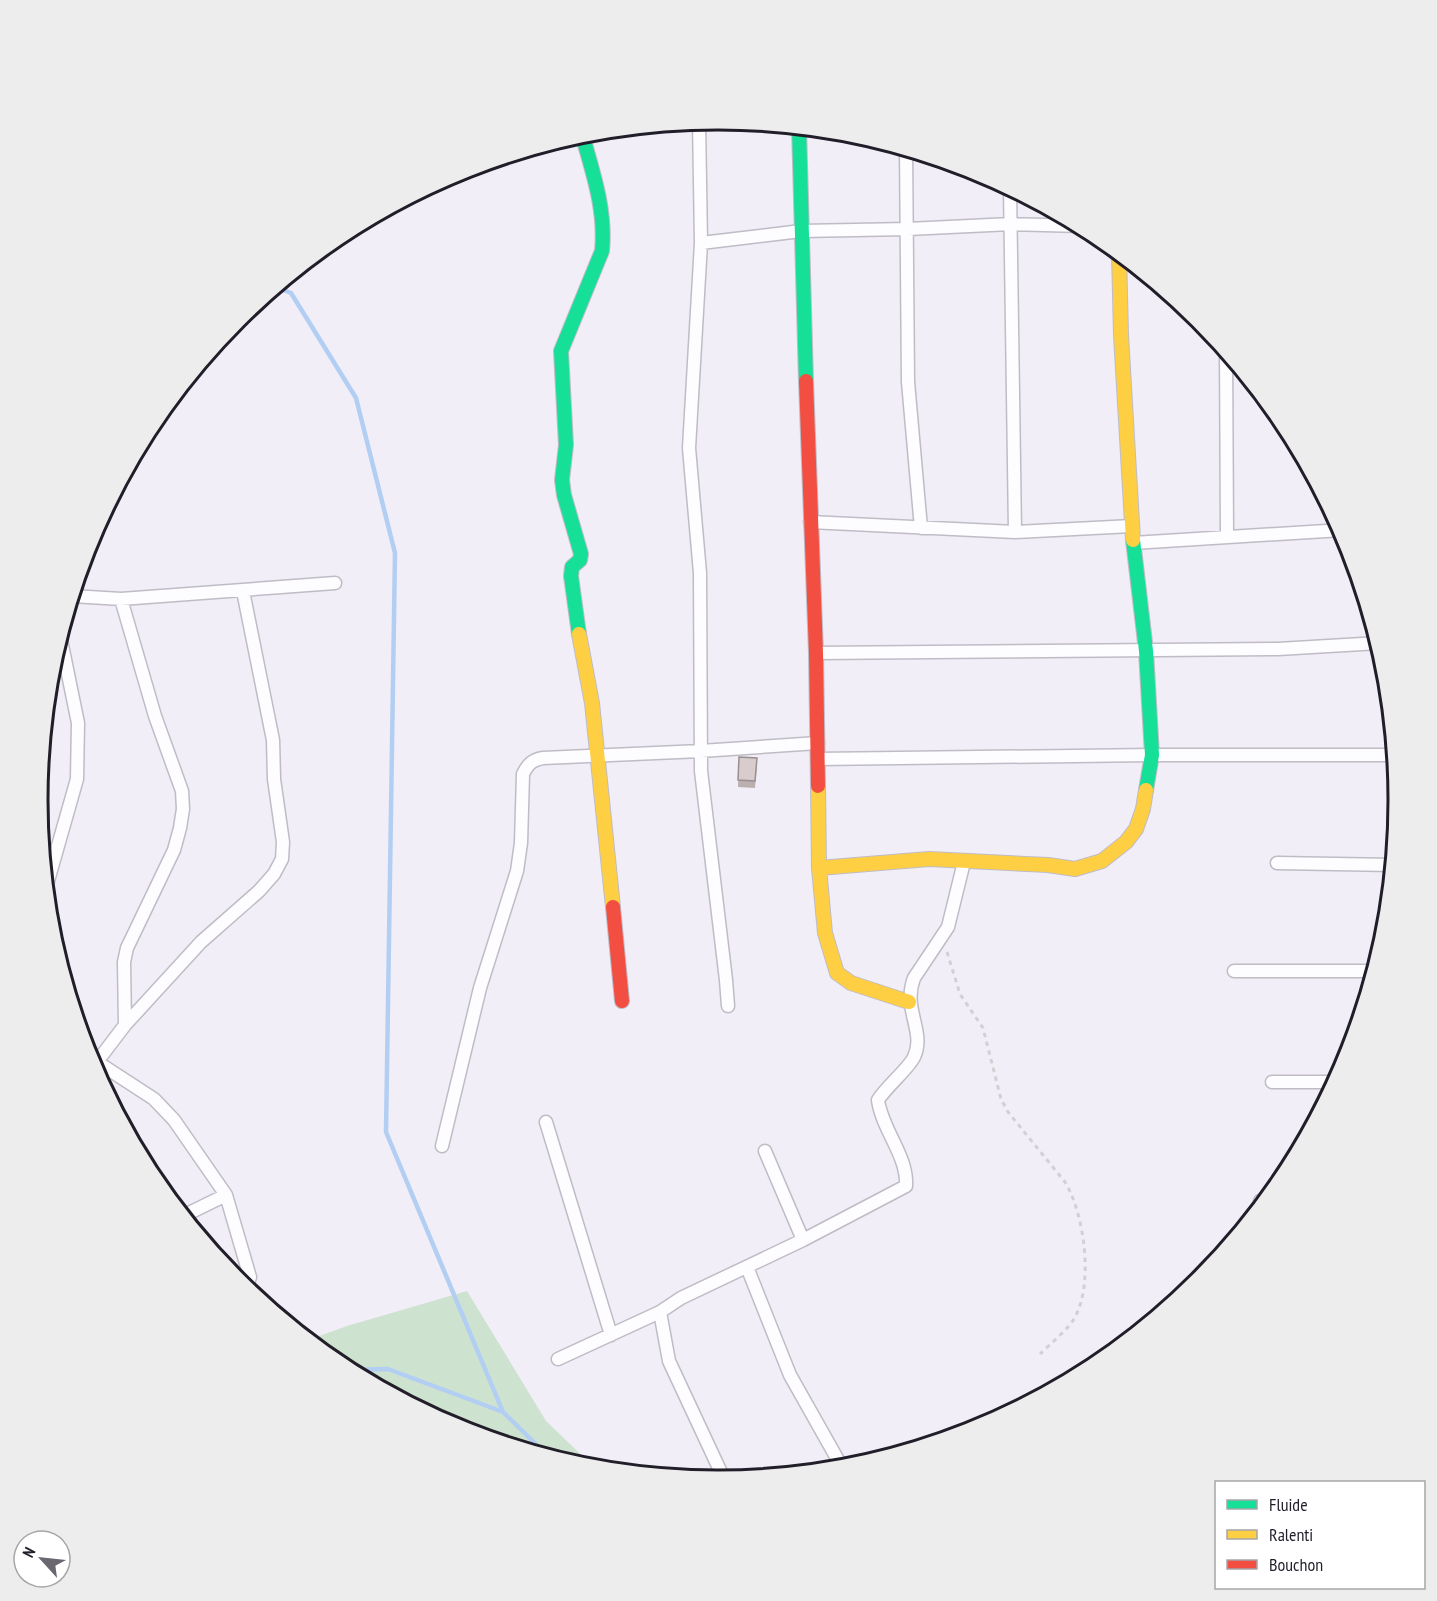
<svg xmlns="http://www.w3.org/2000/svg" width="1437" height="1601" viewBox="0 0 1437 1601" font-family="'PT Sans Narrow',sans-serif">
<style>
.green{fill:#cee2d0}
.lines{fill:none;stroke-linecap:round;stroke-linejoin:round}
.stream{stroke:#b3cef3;stroke-width:4.5}
.street-casing{stroke:#bfbcc6;stroke-width:15}
.fast-casing{stroke:#bfbcc6;stroke-width:16}
.slow-casing{stroke:#bfbcc6;stroke-width:16}
.jam-casing{stroke:#bfbcc6;stroke-width:16}
.path{stroke:#d2d0d3;stroke-width:3;stroke-dasharray:4.5 4.5;stroke-linecap:butt}
.street{stroke:#fdfcfe;stroke-width:12}
.fast{stroke:#16e098;stroke-width:14}
.slow{stroke:#ffcf43;stroke-width:14}
.jam{stroke:#f24e42;stroke-width:14}
.wall{fill:#bbafaf}
.building{fill:#d9cccc;stroke:#988f8f;stroke-width:1.5}
.rim{fill:none;stroke:#211e29;stroke-width:3}
</style>
<rect width="100%" height="100%" fill="#f1eef8"/>
<!-- green -->
<path class="green" d="M467 1291 546 1421 596 1469 585 1468 458 1430 340 1367 308 1340 347 1326Z"/>
<g class="lines">
<!-- stream -->
<path class="stream" d="M276 287 291 293 356 398 395 553 386 1132 503 1412 550 1458
M346 1370 388 1369 503 1412"/>
<!-- street casing -->
<g class="street-casing">
<path id="street" d="M699 121 701 243 689 448 700 573 701 771 726 980 728 1006
M906 149 908 382 921 528
M1010 188 1015 532
M701 243 801 231 908 229 1011 224 1082 226
M1226 350 1227 537
M810 522 1015 532 1132 526
M1133 543 1342 530
M72 596 121 599 335 583
M121 599 155 716 182 791 183 809 180 828 174 850 127 948 124 962 125 1025
M816 653 1278 649 1379 643
M818 759 1152 755H1395
M1277 863 1393 865
M46 888 77 779 78 723 60 635
M1234 971H1375
M88 1056 154 1099 174 1120 226 1195 250 1277 246 1289
M93 1067 125 1025 201 942 259 891 274 874 282 859 283 842 274 779 273 740 243 591
M1272 1082H1337
M546 1122 611 1335
M442 1146 480 988 517 871 521 843 523 774C528 764 532 760 543 758L701 751 818 743
M765 1151 803 1240
M1260 1201H1266
M183 1216 226 1195
M747 1267 790 1375 843 1469
M660 1312 669 1361 725 1481
M558 1359 660 1312 681 1298 803 1240 906 1186C908 1156 882 1130 878 1100 887 1086 909 1068 914 1057 926 1032 902 1009 914 978L948 927 964 862"/>
</g>
<!-- fast casing -->
<g class="fast-casing">
<path id="fast" d="M799 127 806 381
M1133 540 1146 651 1152 755 1146 790
M579 634 571 576 572 567 580 560 581 554 564 495 562 480 566 445 561 351 602 251C606 210 593 173 582 134"/>
</g>
<!-- slow casing -->
<g class="slow-casing">
<path id="slow" d="M1119 253 1121 335 1133 540
M579 634 592 703 613 907
M818 786 819 868 825 933 837 973 851 983 909 1002
M819 868 929 859 1048 865 1075 869 1102 861 1126 842 1136 829 1143 809 1146 790"/>
</g>
<!-- jam casing -->
<g class="jam-casing">
<path id="jam" d="M806 381 816 653 818 786
M613 907 622 1001"/>
</g>
<!-- path -->
<path class="path" d="M947 952 960 994 983 1028 1001 1099 1008 1112 1065 1182C1084 1213 1094 1283 1075 1317 1069 1329 1050 1344 1040 1354"/>
<!-- street -->
<use href="#street" class="street"/>
<!-- fast -->
<use href="#fast" class="fast"/>
<!-- slow -->
<use href="#slow" class="slow"/>
<!-- jam -->
<use href="#jam" class="jam"/>
</g>
<!-- wall -->
<path class="wall" d="M739 757 757 765 755 788 738 787Z"/>
<!-- building -->
<path class="building" d="M739 757 757 758 755 781 738 780Z"/>
<!-- crop -->
<path d="M0 0H1437V1601H0ZM48 800a670 670 0 1 1 1340 0a670 670 0 1 1-1340 0Z" fill="#ededee" fill-rule="evenodd"/>
<path class="rim" d="M48 800a670 670 0 1 1 1340 0a670 670 0 1 1-1340 0Z"/>
<!-- legend -->
<rect x="1215" y="1481" width="210" height="108" fill="#ffffff" stroke="#a6a5a9" stroke-width="1.5"/>
<rect x="1227" y="1500" width="30" height="9" fill="#16e098" stroke="#a6a5a9" stroke-width="1.5"/>
<text x="1269" y="1511" font-size="18" fill="#211e29">Fluide</text>
<rect x="1227" y="1530" width="30" height="9" fill="#ffcf43" stroke="#a6a5a9" stroke-width="1.5"/>
<text x="1269" y="1541" font-size="18" fill="#211e29">Ralenti</text>
<rect x="1227" y="1560" width="30" height="9" fill="#f24e42" stroke="#a6a5a9" stroke-width="1.5"/>
<text x="1269" y="1571" font-size="18" fill="#211e29">Bouchon</text>
<!-- north arrow -->
<g transform="translate(42 1559) rotate(297)"><circle r="28" fill="#ffffff" stroke="#a6a5a9" stroke-width="1.5"/>
<path d="M0-4.5L10 22L0 15L-10 22Z" fill="#6a6771"/>
<text y="-9" font-size="16" font-weight="bold" text-anchor="middle" fill="#211e29">N</text>
</g>
</svg>
